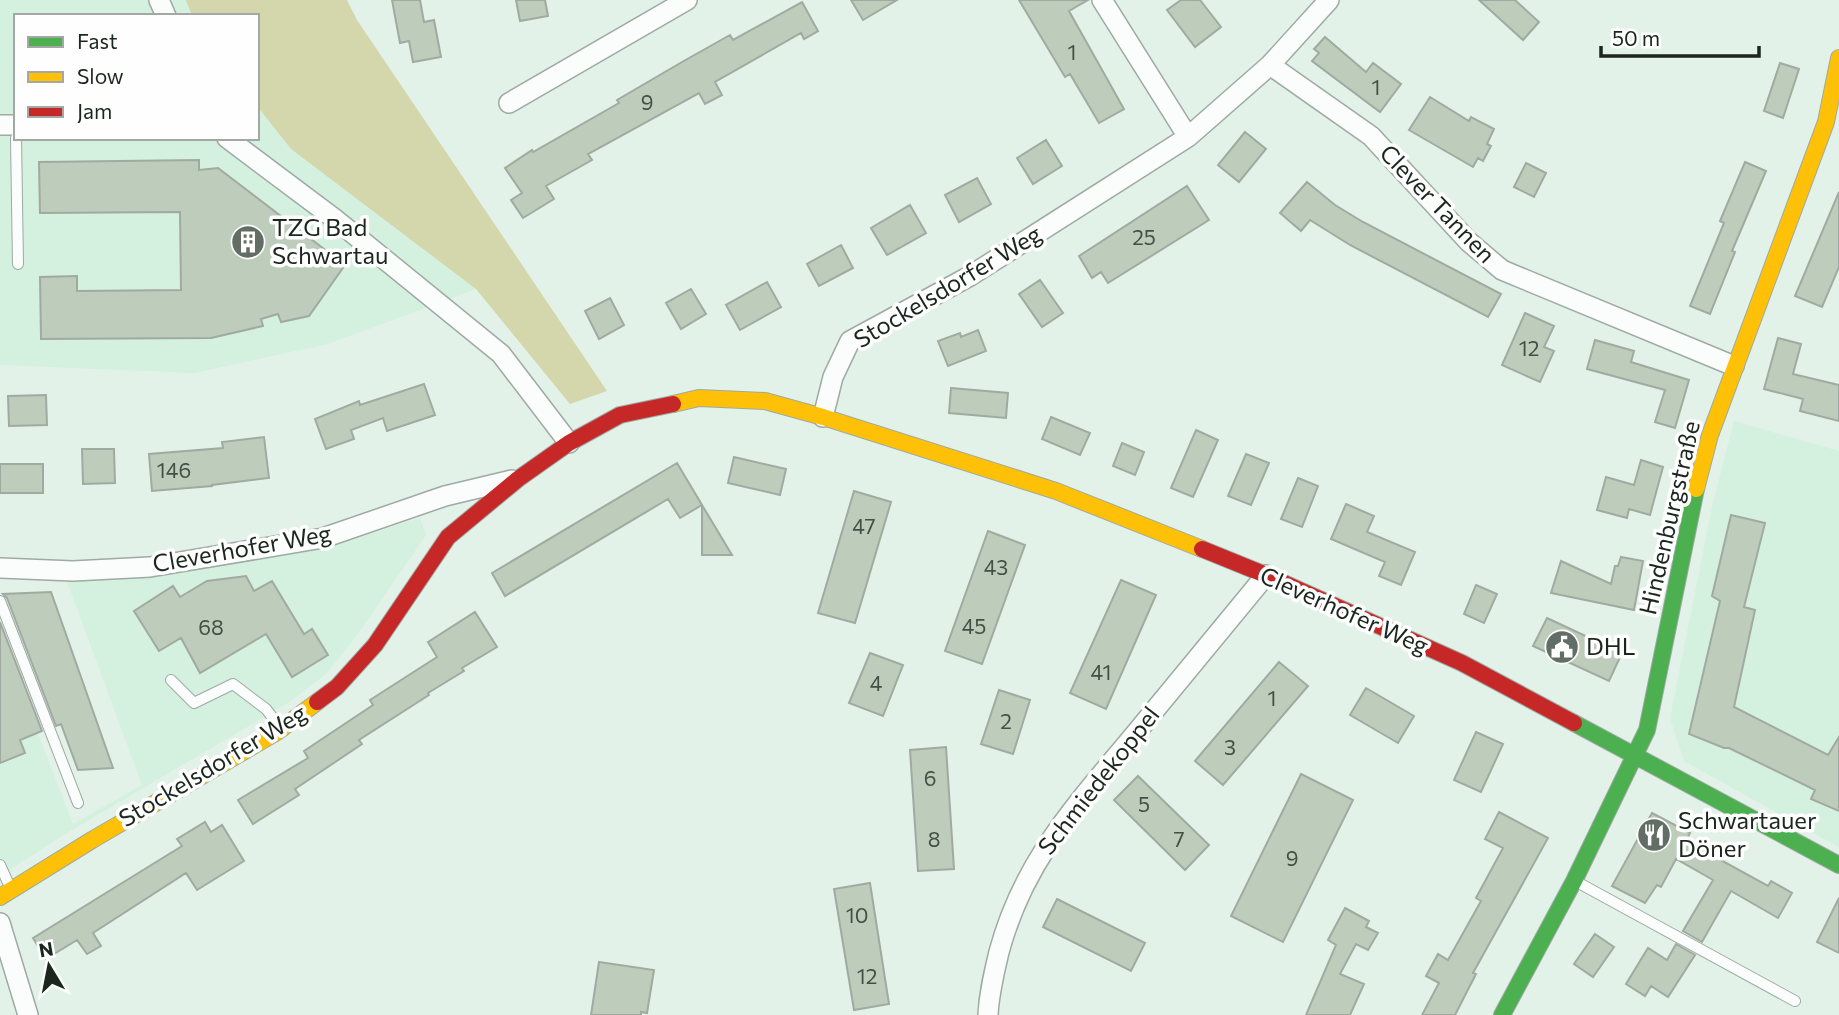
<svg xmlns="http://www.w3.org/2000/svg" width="1839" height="1015" viewBox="0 0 1839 1015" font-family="Commissioner,sans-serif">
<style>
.built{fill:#d4f0df}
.forest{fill:#d4d6ac}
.building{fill:#beccbb;stroke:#a1aaa1;stroke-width:2}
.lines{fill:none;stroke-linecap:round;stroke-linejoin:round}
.lane-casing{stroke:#9eaaa3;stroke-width:12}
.street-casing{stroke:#9eaaa3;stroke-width:22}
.fast-casing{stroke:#9eaaa3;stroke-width:18}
.slow-casing{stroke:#9eaaa3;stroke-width:18}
.jam-casing{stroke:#9eaaa3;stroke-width:18}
.lane{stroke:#fbfdfc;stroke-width:10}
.street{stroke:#fbfdfc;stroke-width:19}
.fast{stroke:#4caf50;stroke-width:16}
.slow{stroke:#ffc107;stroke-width:16}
.jam{stroke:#c62828;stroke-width:16}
.labels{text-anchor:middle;stroke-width:7;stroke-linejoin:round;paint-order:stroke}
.number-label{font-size:21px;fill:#445046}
.street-label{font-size:24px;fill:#1b261f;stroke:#fefefe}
.poi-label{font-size:24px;fill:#1b261f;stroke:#fefefe;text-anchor:start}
</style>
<rect width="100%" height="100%" fill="#e2f2e8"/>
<!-- built -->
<path class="built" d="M0 0H186L192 16H16V138H257V106L291 149 476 289 328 344 194 373 0 365Z
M1734 421 1839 451V847L1684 761 1670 718 1712 507Z
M420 518 426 535 358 634 327 673 291 701 62 836 0 876V636L73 824 142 785 66 579 151 577 326 548Z"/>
<!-- forest -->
<path class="forest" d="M186 0H347L357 20 607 391 570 404 476 289 291 149 257 106V16H192Z"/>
<!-- building -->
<path class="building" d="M392 0H420L424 22 434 20 441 57 413 62 409 41 400 43Z
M516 0H545L548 16 520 21Z
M851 0H897L863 20Z
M1019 0H1088L1069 11 1124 109 1099 123 1070 74 1065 77Z
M1181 0H1200L1221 27 1195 47 1167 10Z
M1479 0H1515L1539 22 1523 40Z
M802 2 818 31 804 39 801 33 715 82 722 95 705 104 699 93 588 154 592 160 546 186 554 199 523 218 511 200 522 193 505 168 532 150 533 152 619 103 617 100 682 62 730 35 733 40Z
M1325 37 1366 72 1373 63 1401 84 1380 112 1312 61 1319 53 1314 49Z
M1780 63 1799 69 1783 118 1764 111Z
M1430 97 1469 121 1471 117 1494 129 1487 144 1491 146 1483 161 1478 158 1473 167 1409 130Z
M1245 132 1266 149 1239 182 1218 165Z
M1046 140 1062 166 1033 184 1017 158Z
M199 160V170L218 168 345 265 309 316 281 322 278 314 261 319 263 326 211 338 41 339 40 277 77 276V291L181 290 180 212 40 213 39 162Z
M1745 162 1766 171 1732 251 1735 252 1710 314 1690 306 1724 223 1720 221Z
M1526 163 1546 173 1534 197 1514 187Z
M977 178 991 204 959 222 945 195Z
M1307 182 1335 205 1363 222 1501 294 1488 317 1350 245 1310 220 1301 231 1280 213Z
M1187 186 1209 220 1108 283 1101 272 1092 278 1079 256Z
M1839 192V267L1822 307 1795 296Z
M910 205 926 233 887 255 871 228Z
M841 245 853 268 819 286 807 264Z
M1040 280 1063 313 1042 327 1019 294Z
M767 282 781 307 740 330 726 305Z
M691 289 706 314 681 329 666 303Z
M610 298 624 325 599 339 585 311Z
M1525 313 1554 326 1544 347 1554 351 1540 382 1502 365Z
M978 330 986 351 948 366 938 341 960 333 961 337Z
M1778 338 1801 344 1793 374 1839 385V421L1800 411 1803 399 1764 389Z
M1595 340 1634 351 1631 362 1689 380 1675 428 1655 422 1665 390 1587 369Z
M424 384 435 415 387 431 383 418 351 430 354 439 326 449 315 419 359 401 360 405Z
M951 388 1008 393 1006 418 949 413Z
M46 395 47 425 9 426 8 396Z
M1051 417 1090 433 1080 455 1042 439Z
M1196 430 1218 440 1193 497 1171 488Z
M264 437 269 478 212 485V486L152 491 149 454 223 448 222 442Z
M1122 443 1144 452 1135 475 1113 466Z
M82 449H114L115 483 83 484Z
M1246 454 1269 463 1251 505 1228 496Z
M734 457 786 469 780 495 728 483Z
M1641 460 1663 467 1650 515 1629 509 1627 518 1597 510 1606 477 1634 485Z
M677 463 702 505 680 518 668 499 505 596 492 573Z
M0 464H43V493H0Z
M1298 478 1318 486 1302 527 1281 519Z
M854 491 891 502 855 623 818 613Z
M1346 504 1374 516 1367 532 1415 552 1401 585 1379 576 1385 562 1331 539Z
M702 505 732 555H702Z
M1731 515 1765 523 1744 607 1755 610 1734 707 1828 755 1839 737V811L1811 799 1815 790 1729 748H1724L1689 734 1720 601 1712 596Z
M988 531 1025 545 982 664 945 651Z
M1621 557 1643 561 1634 610 1551 593 1561 561 1611 584 1615 566H1618Z
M246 576 254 591 272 581 304 634 312 629 328 655 292 677 266 634 200 673 181 638 159 651 134 611 173 586 180 597 207 581Z
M1121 580 1156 595 1106 709 1070 693Z
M1476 585 1497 594 1484 623 1464 614Z
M51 592 56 606 113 768 78 770 61 724 56 726 7 598 3 594Z
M475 612 497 647 462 668 464 671 428 693 429 695 359 740 362 744 295 789 299 795 253 824 238 800 308 758 304 751 373 705 370 700 437 657 428 642Z
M1547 618 1622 653 1609 681 1533 646Z
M0 622 42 731 20 740 25 753 0 763Z
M870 653 903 665 883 716 849 703Z
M1279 662 1308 686 1223 785 1195 761Z
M1366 688 1414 716 1398 743 1350 715Z
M999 690 1030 700 1013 754 981 744Z
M1476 732 1503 744 1481 792 1454 780Z
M946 747 954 869 918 871 910 750Z
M1301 774 1353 800 1283 942 1231 916Z
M1138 776 1209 845 1185 870 1114 800Z
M1499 812 1548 838 1473 973 1476 974 1455 1015H1422L1439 983 1426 976 1438 954 1448 960 1481 901 1476 898 1503 848 1485 839Z
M1652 813 1690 833 1686 841 1768 886 1771 881 1792 893 1778 918 1731 891 1702 942 1683 931 1713 880 1676 859 1661 887 1657 885 1645 903 1612 886Z
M205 822 211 832 222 825 244 861 197 890 186 873 93 933 101 946 87 954 77 940 46 959 33 938 182 846 177 839Z
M870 883 889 1004 854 1010 834 889Z
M1839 898V953L1817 942Z
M1057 899 1145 943 1131 971 1043 927Z
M1345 908 1369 921 1366 927 1378 933 1368 950 1356 944 1340 974 1364 984 1350 1015H1306L1336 945 1328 940Z
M1595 934 1614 947 1593 977 1574 964Z
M1676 944 1695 955 1668 997 1651 986 1645 996 1626 984 1648 948 1667 960Z
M599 962 654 970 647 1013 641 1012V1015H591Z"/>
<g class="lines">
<!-- lane casing -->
<g class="lane-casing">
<path id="lane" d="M16 138 18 264
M0 601 78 803
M171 680 194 703 233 684 266 709 280 727
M0 865 10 887
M1577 882 1795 1001"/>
</g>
<!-- street casing -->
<g class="street-casing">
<path id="street" d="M159 0 166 16
M1102 0 1188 137
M1270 65 1371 136 1469 242 1502 270 1734 366
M509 103 687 0
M0 125H16
M227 138 335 219 501 354 569 443
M823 417 833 377 850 341 970 276 1188 137 1270 65 1329 0
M0 568 73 571 150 567 323 538 445 496 512 480
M0 923 28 1015
M988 1015C989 993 994 973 999 952 1024 858 1080 801 1140 728 1182 677 1224 626 1266 575"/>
</g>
<!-- fast casing -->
<g class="fast-casing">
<path id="fast" d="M1574 723 1839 865
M1502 1015 1574 881 1647 730 1696 489"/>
</g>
<!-- slow casing -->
<g class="slow-casing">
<path id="slow" d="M673 404 699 398 765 401 823 417 1056 491 1202 549
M1696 489 1710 435 1826 122 1839 58
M0 897 92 840 277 732 317 702"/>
</g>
<!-- jam casing -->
<g class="jam-casing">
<path id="jam" d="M1202 549 1266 575 1462 663 1574 723
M317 702 337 687 375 645 448 537 518 479 569 443 620 415 673 404"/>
</g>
<!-- lane -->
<use href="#lane" class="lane"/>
<!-- street -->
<use href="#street" class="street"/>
<!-- fast -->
<use href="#fast" class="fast"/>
<!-- slow -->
<use href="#slow" class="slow"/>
<!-- jam -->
<use href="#jam" class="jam"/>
</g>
<!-- icons -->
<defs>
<g id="building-disc" transform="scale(1.75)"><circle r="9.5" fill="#616d65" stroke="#fefefe"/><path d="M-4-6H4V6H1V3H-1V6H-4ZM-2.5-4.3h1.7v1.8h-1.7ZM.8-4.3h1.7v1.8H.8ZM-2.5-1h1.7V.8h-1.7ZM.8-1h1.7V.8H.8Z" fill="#fff"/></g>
<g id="civic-disc" transform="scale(1.75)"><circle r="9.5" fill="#616d65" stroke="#fefefe"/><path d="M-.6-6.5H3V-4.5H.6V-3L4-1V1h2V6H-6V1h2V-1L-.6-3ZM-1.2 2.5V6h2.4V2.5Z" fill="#fff"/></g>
<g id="restaurant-disc" transform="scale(1.75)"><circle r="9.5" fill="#616d65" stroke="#fefefe"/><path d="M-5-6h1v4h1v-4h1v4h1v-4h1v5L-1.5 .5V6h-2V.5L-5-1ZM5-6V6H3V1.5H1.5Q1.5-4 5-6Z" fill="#fff"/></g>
</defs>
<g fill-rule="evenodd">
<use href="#building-disc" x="248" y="242"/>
<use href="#civic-disc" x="1562" y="647"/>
<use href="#restaurant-disc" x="1654" y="835"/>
</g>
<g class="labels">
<!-- number labels -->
<g class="number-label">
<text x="1072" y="60">1</text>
<text x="1376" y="95">1</text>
<text x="647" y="110">9</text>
<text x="1144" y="245">25</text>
<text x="1529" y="356">12</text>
<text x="174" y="478">146</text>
<text x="864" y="534">47</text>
<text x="996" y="575">43</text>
<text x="974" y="634">45</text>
<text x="211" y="635">68</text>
<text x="1101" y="680">41</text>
<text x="876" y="691">4</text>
<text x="1272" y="706">1</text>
<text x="1006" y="729">2</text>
<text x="1230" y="755">3</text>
<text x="930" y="786">6</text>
<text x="1144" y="812">5</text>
<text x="934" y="847">8</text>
<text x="1179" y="847">7</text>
<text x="1292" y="866">9</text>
<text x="857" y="923">10</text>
<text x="867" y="984">12</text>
</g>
<!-- street labels -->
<g class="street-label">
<text transform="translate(1437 204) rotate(46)" y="8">Clever Tannen</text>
<text transform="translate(948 287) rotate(-31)" y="8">Stockelsdorfer Weg</text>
<text transform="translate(1670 518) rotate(-77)" y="8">Hindenburgstraße</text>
<text transform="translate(242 549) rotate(-10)" y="8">Cleverhofer Weg</text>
<text transform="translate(1344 611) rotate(24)" y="8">Cleverhofer Weg</text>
<text transform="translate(213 766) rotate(-31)" y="8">Stockelsdorfer Weg</text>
<text transform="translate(1099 781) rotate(-52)" y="8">Schmiedekoppel</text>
</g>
<!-- poi labels -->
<g class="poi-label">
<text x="272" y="236">TZG Bad<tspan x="272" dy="28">Schwartau</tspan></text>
<text x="1586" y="655">DHL</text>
<text x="1678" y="829">Schwartauer<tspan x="1678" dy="28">Döner</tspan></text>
</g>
</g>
<!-- legend -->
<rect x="14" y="14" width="245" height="126" fill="#fefefe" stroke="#a3a8a5" stroke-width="2"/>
<rect x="28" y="37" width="35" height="10" fill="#4caf50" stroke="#a3a8a5" stroke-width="2"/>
<text x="77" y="49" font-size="21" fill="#1b261f">Fast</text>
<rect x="28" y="72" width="35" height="10" fill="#ffc107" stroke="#a3a8a5" stroke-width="2"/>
<text x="77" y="84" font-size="21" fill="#1b261f">Slow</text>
<rect x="28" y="107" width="35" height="10" fill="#c62828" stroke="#a3a8a5" stroke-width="2"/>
<text x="77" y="119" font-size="21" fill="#1b261f">Jam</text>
<!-- north arrow -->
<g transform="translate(49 966) rotate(350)" stroke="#fefefe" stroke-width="5" paint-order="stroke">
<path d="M0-5L12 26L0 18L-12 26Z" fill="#1b261f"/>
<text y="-10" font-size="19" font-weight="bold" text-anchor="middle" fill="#1b261f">N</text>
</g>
<!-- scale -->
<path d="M1601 46v10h158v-10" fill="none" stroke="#1b261f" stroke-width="3.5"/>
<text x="1612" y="46" font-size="21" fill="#1b261f" stroke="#fefefe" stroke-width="5" paint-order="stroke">50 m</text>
</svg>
